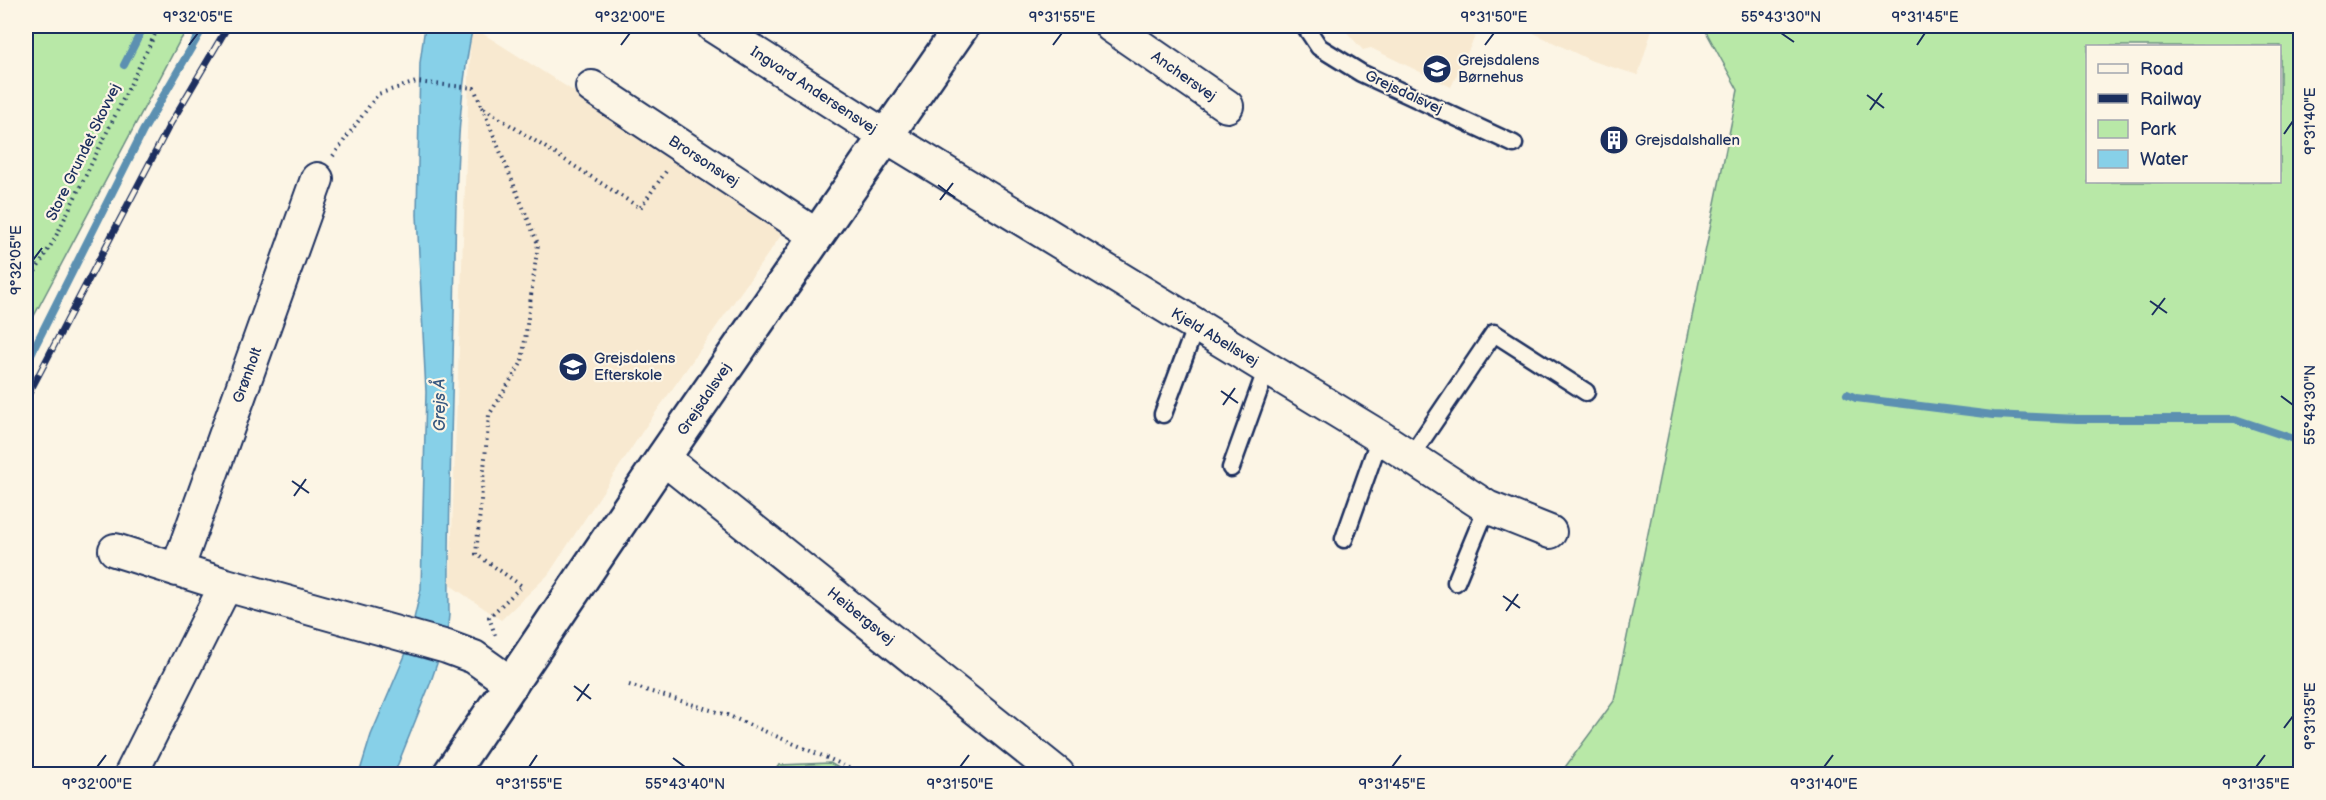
<svg xmlns="http://www.w3.org/2000/svg" width="2326" height="800" viewBox="0 0 2326 800" font-family="'Balsamiq Sans',sans-serif">
<style>
.built{fill:#f8e9d0}
.green{fill:#b8e8a7;stroke:#6a8c82;stroke-width:1.5;fill-rule:evenodd}
.water{fill:#87d0e8;stroke:#5c90b1;stroke-width:1.5}
.lines{fill:none;stroke-linecap:round;stroke-linejoin:round}
.stream{stroke:#5c90b1;stroke-width:8}
.service-casing{stroke:#1b2f5e;stroke-width:21}
.minor-casing{stroke:#1b2f5e;stroke-width:36}
.tertiary-casing{stroke:#1b2f5e;stroke-width:38}
.path{stroke:#1b2f5e;stroke-width:4;stroke-dasharray:1.5 4.5;stroke-linecap:butt}
.service{stroke:#fcf5e5;stroke-width:16}
.minor{stroke:#fcf5e5;stroke-width:32}
.tertiary{stroke:#fcf5e5;stroke-width:33}
.rail-casing{stroke:#1b2f5e;stroke-width:7}
.rail{stroke:#fcf5e5;stroke-width:4.5;stroke-dasharray:14;stroke-linecap:butt}
.ticks{fill:none;stroke:#1b2f5e;stroke-width:2}
.labels{text-anchor:middle;stroke-width:4.5;stroke-linejoin:round;paint-order:stroke}
.poi-label{font-size:15px;fill:#1b2f5e;stroke:#fcf5e5;text-anchor:start}
.street-label{font-size:15px;fill:#1b2f5e;stroke:#fcf5e5}
.water-label{font-size:16px;font-style:italic;fill:#365780;stroke:#fcf5e5}
.neatline{fill:none;stroke:#1b2f5e;stroke-width:2}
.ticks-label{font-size:15px;text-anchor:middle;fill:#1b2f5e}
</style>
<rect width="100%" height="100%" fill="#fcf5e5"/>
<filter id="ink" filterUnits="userSpaceOnUse"><feTurbulence type="fractalNoise" baseFrequency=".0167" numOctaves="2"/><feDisplacementMap in="SourceGraphic" scale="12" xChannelSelector="R" yChannelSelector="G"/><feConvolveMatrix kernelMatrix="1 2 1 2 8 2 1 2 1" color-interpolation-filters="sRGB"/></filter>
<g filter="url(#ink)">
<!-- built -->
<path class="built" d="M471 26 787 227 644 429 548 575 501 620 450 585Z
M1341 26H1480L1451 87 1371 48 1363 50Z
M1519 26H1653L1638 75 1592 61Z"/>
<!-- green -->
<path class="green" d="M26 26H190L179 42 26 331Z
M1703 26H2300V774H1560L1614 701 1738 90ZM2088 46H2280V182H2088Z
M830 763 849 774H772L779 765Z"/>
<!-- water -->
<path class="water" d="M425 26H473C454 115 456 223 454 315 452 415 448 515 449 615L447 634 430 684 394 774H359L371 735 406 653 421 589 426 392 417 215 420 63Z"/>
<g class="lines">
<!-- stream -->
<path class="stream" d="M124 65 144 26
M26 364 143 131 204 26
M1847 394 1856 398 1993 415 2077 419H2235L2300 441"/>
<!-- service casing -->
<g class="service-casing">
<path id="service" d="M1305 26 1319 47 1361 73 1514 144
M1163 414 1196 325
M1411 456 1494 333 1586 392
M1231 468 1267 368
M1344 539 1380 437
M1456 582 1487 507"/>
</g>
<!-- minor casing -->
<g class="minor-casing">
<path id="minor" d="M713 26 884 135 1380 437 1487 507 1550 532
M1111 26 1227 106
M592 87 816 235
M663 458 1058 774
M115 550 226 585 447 647 474 657 512 684
M177 570 317 179
M131 774 226 585"/>
</g>
<!-- tertiary casing -->
<g class="tertiary-casing">
<path id="tertiary" d="M450 774 663 458 962 26"/>
</g>
<!-- path -->
<path class="path" d="M482 107 538 244 522 362 489 415 476 554 522 586 489 617 495 635
M333 156 378 94 416 82 474 88 482 107 640 208 667 170
M26 287 54 240 159 26
M629 685 727 715 841 764 859 774"/>
<!-- service -->
<use href="#service" class="service"/>
<!-- minor -->
<use href="#minor" class="minor"/>
<!-- tertiary -->
<use href="#tertiary" class="tertiary"/>
<!-- rail casing -->
<g class="rail-casing">
<path id="rail" d="M26 399 168 128 228 26"/>
</g>
<!-- rail -->
<use href="#rail" class="rail"/>
</g>
</g>
<!-- ticks -->
<path class="ticks" d="M1781 33 1794 42M189 45 198 33M621 45 630 33M1053 45 1062 33M1485 45 1494 33M1917 45 1925 33M1867 95 1884 108M1870 110 1882 93M2284 134 2293 121M938 185 955 198M940 200 953 183M33 260 42 248M2150 301 2167 313M2152 315 2165 298M1221 391 1238 403M2281 396 2293 405M1223 405 1235 388M292 481 309 493M294 496 306 479M1503 596 1520 608M1506 611 1518 594M574 686 591 699M577 701 589 684M2284 728 2293 716M673 758 685 767M97 767 106 755M529 767 537 755M960 767 969 755M1392 767 1401 755M1824 767 1833 755M2256 767 2265 755"/>
<!-- icons -->
<defs>
<g id="school-disc" transform="scale(1.5)"><circle r="9.5" fill="#1b2f5e" stroke="#fcf5e5"/><path d="M0-5L7-2L0 1L-7-2ZM-4 1L0 2.5L4 1V4Q0 6-4 4Z" fill="#fff"/></g>
<g id="building-disc" transform="scale(1.5)"><circle r="9.5" fill="#1b2f5e" stroke="#fcf5e5"/><path d="M-4-6H4V6H1V3H-1V6H-4ZM-2.5-4.3h1.7v1.8h-1.7ZM.8-4.3h1.7v1.8H.8ZM-2.5-1h1.7V.8h-1.7ZM.8-1h1.7V.8H.8Z" fill="#fff"/></g>
</defs>
<g fill-rule="evenodd">
<use href="#school-disc" x="1437" y="69"/>
<use href="#building-disc" x="1614" y="140"/>
<use href="#school-disc" x="573" y="367"/>
</g>
<g class="labels">
<!-- poi labels -->
<g class="poi-label">
<text x="1458" y="65">Grejsdalens<tspan x="1458" dy="17">Børnehus</tspan></text>
<text x="1635" y="145">Grejsdalshallen</text>
<text x="594" y="363">Grejsdalens<tspan x="594" dy="17">Efterskole</tspan></text>
</g>
<!-- street labels -->
<g class="street-label">
<text transform="translate(1184 76) rotate(35)" y="5">Anchersvej</text>
<text transform="translate(814 90) rotate(33)" y="5">Ingvard Andersensvej</text>
<text transform="translate(1404 92) rotate(25)" y="5">Grejsdalsvej</text>
<text transform="translate(83 152) rotate(-64)" y="5">Store Grundet Skovvej</text>
<text transform="translate(704 161) rotate(33)" y="5">Brorsonsvej</text>
<text transform="translate(1215 337) rotate(31)" y="5">Kjeld Abellsvej</text>
<text transform="translate(247 375) rotate(-70)" y="5">Grønholt</text>
<text transform="translate(704 399) rotate(-56)" y="5">Grejsdalsvej</text>
<text transform="translate(861 616) rotate(39)" y="5">Heibergsvej</text>
</g>
<!-- water labels -->
<g class="water-label">
<text transform="translate(439 405) rotate(-90)" y="6">Grejs Å</text>
</g>
</g>
<!-- margin -->
<rect width="2326" height="800" fill="none" stroke="#fcf5e5" stroke-width="66"/>
<!-- legend -->
<rect x="2086" y="45" width="195" height="138" fill="#fcf5e5" stroke="#a2a6af" stroke-width="1.5"/>
<rect x="2098" y="64" width="30" height="9" fill="#fcf5e5" stroke="#a2a6af" stroke-width="1.5"/>
<text x="2140" y="75" font-size="18" fill="#1b2f5e">Road</text>
<rect x="2098" y="94" width="30" height="9" fill="#1b2f5e" stroke="#a2a6af" stroke-width="1.5"/>
<text x="2140" y="105" font-size="18" fill="#1b2f5e">Railway</text>
<rect x="2098" y="120" width="30" height="18" fill="#b8e8a7" stroke="#a2a6af" stroke-width="1.5"/>
<text x="2140" y="135" font-size="18" fill="#1b2f5e">Park</text>
<rect x="2098" y="150" width="30" height="18" fill="#87d0e8" stroke="#a2a6af" stroke-width="1.5"/>
<text x="2140" y="165" font-size="18" fill="#1b2f5e">Water</text>
<rect x="33" y="33" width="2260" height="734" class="neatline"/>
<g class="ticks-label">
<text x="198" y="22">9°32'05"E</text>
<text x="630" y="22">9°32'00"E</text>
<text x="1062" y="22">9°31'55"E</text>
<text x="1494" y="22">9°31'50"E</text>
<text x="1781" y="22">55°43'30"N</text>
<text x="1925" y="22">9°31'45"E</text>
<text transform="translate(2310 121) rotate(-90)" y="5">9°31'40"E</text>
<text transform="translate(16 260) rotate(-90)" y="5">9°32'05"E</text>
<text transform="translate(2310 405) rotate(-90)" y="5">55°43'30"N</text>
<text transform="translate(2310 716) rotate(-90)" y="5">9°31'35"E</text>
<text x="97" y="789">9°32'00"E</text>
<text x="529" y="789">9°31'55"E</text>
<text x="685" y="789">55°43'40"N</text>
<text x="960" y="789">9°31'50"E</text>
<text x="1392" y="789">9°31'45"E</text>
<text x="1824" y="789">9°31'40"E</text>
<text x="2256" y="789">9°31'35"E</text>
</g>
</svg>
